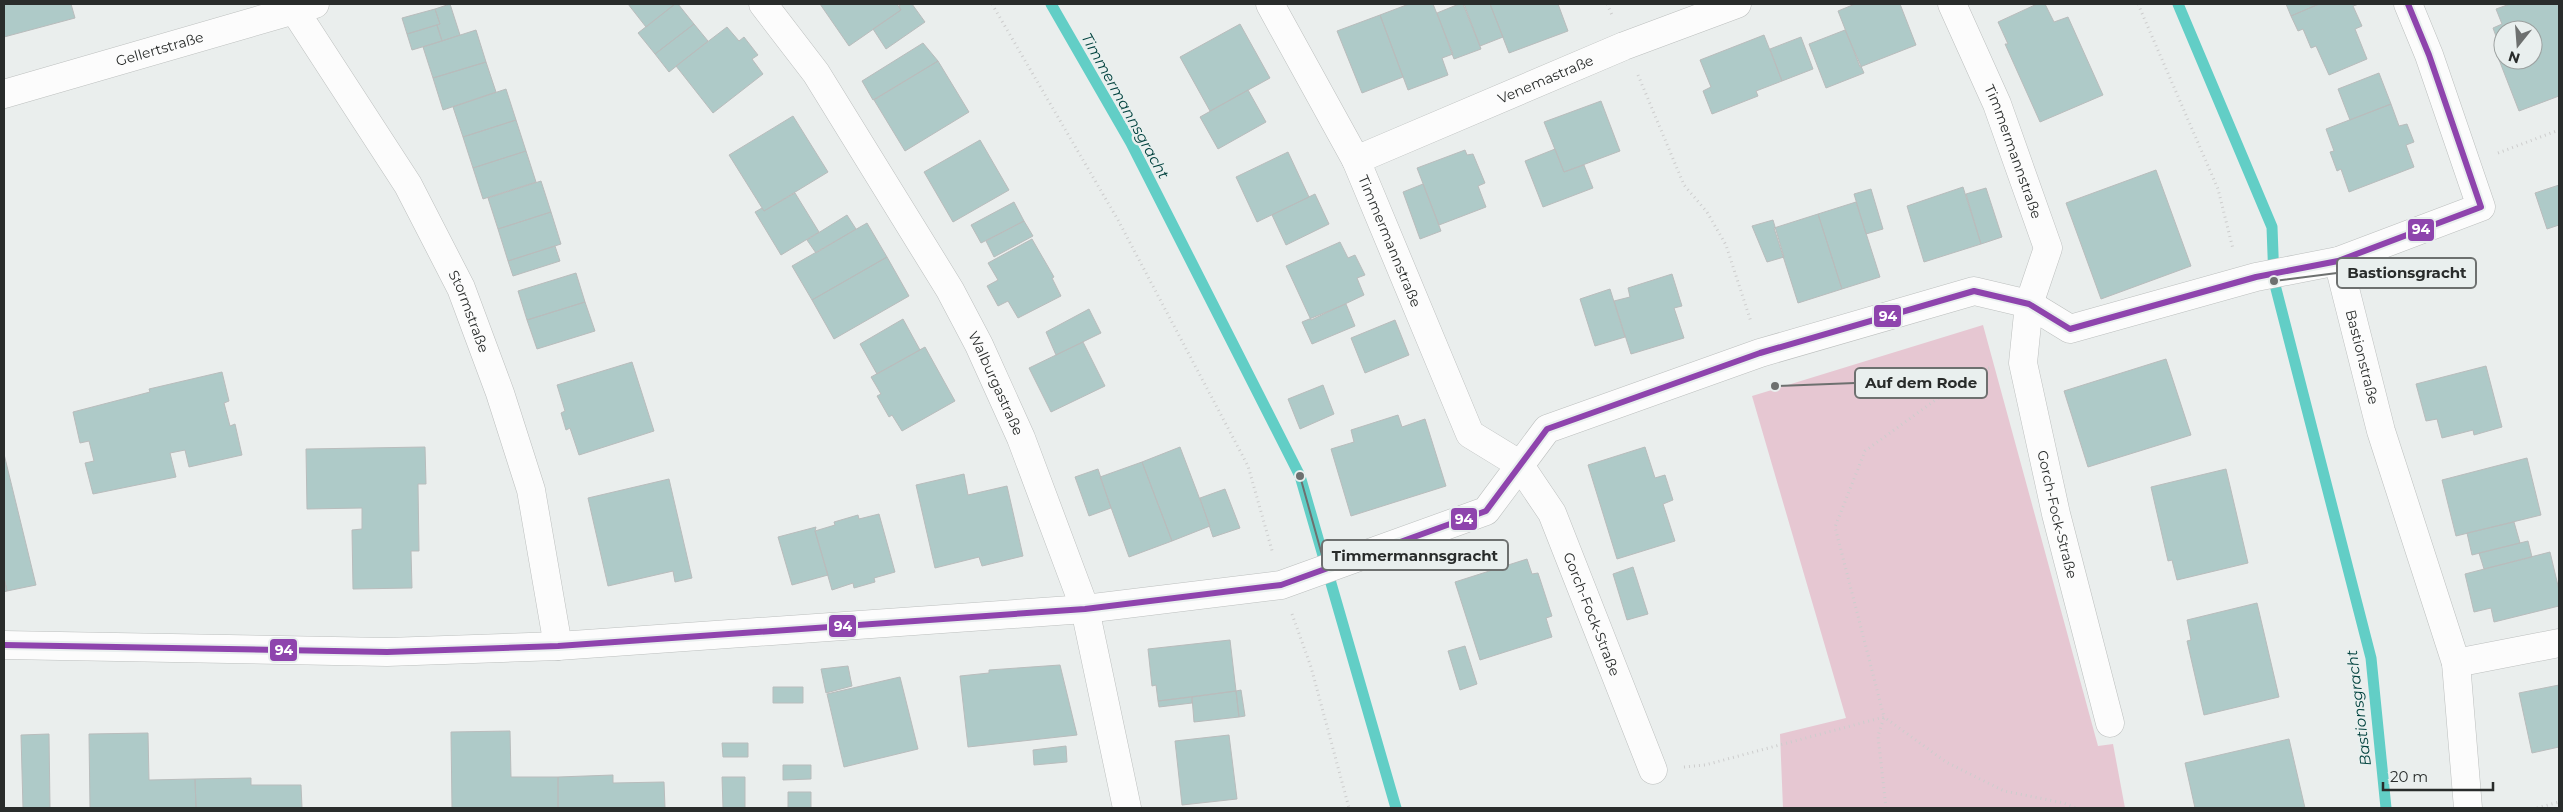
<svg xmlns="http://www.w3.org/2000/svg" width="2563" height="812" viewBox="0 0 2563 812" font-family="Montserrat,sans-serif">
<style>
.green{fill:#e6c7d2}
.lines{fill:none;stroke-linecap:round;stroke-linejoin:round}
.stream{stroke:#62cec6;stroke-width:11}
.building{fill:#aecac8;stroke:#b9bcbc;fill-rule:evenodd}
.minor-casing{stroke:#bcbfbe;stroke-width:29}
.path{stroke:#cdcdcd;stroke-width:3;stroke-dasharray:1 4;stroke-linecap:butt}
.minor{stroke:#fcfcfc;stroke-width:28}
.bus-1-casing{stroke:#e9efee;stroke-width:10}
.bus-1{stroke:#8e44ad;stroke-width:6}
.labels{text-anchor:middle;stroke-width:5;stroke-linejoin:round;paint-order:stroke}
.street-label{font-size:14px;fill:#292c2b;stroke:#e9efee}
.water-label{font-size:15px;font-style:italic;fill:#00423e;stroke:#e9efee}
.leader{fill:none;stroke:#6d706f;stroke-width:2}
.callout-dot{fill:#6d706f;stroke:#e9efee;stroke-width:2}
.callout{fill:#e9efee;stroke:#6d706f;stroke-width:2}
.callout-label{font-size:15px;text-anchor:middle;font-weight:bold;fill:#292c2b}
.line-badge{stroke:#e9efee;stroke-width:2}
.badge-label{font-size:14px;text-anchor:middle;font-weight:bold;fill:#fff}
</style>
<rect width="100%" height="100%" fill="#eaeeed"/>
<!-- green -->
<path class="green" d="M1983 325 2098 746 2113 744 2125 808H1783L1780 734 1846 718 1752 396Z"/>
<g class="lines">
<!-- stream -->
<path class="stream" d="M1051 4 1131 143 1300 476 1396 808
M2178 4 2272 227 2274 281 2371 658 2386 808"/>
</g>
<!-- building -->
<path class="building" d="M4 4H71L75 18 4 37Z
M450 4 460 35 442 41 437 25 440 24 435 9Z
M628 4H675L646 27Z
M675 4H678L694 24 655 54 638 33Z
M820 4H897L901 10 849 46Z
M902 4H912L925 22 886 49 873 29 901 10 899 6Z
M1409 4H1433L1453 54 1442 58 1448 75 1408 90 1380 15Z
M1459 4H1463L1481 49 1454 59 1437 13Z
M1464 4H1490L1503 37 1480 46Z
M1490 4H1558L1568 31 1509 53Z
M1855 4H1900L1916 45 1860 67 1838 11Z
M2037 4H2045L2054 22 2068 17 2103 95 2040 122 2005 44H2008L1998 22Z
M2286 4H2319L2291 16Z
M2319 4H2359L2353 6 2362 26 2355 29 2367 59 2329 75 2316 46 2311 48 2303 29 2298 31 2291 16Z
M2510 4H2559V96L2519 111 2496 52 2501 50 2493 28 2502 24 2496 9ZM2503 30H2533V60H2503Z
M435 9 440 24 407 34 402 18Z
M1380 15 1403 77 1362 93 1337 31Z
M694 24 708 41 669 72 655 54Z
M1240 24 1270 78 1210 111 1180 57Z
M437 25 442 41 412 50 407 34Z
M727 27 739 41 744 37 758 55 752 59 763 74 713 113 676 66Z
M476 30 486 62 433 78 423 47Z
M1845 30 1864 73 1826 88 1809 44Z
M1764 35 1782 81 1756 91 1758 96 1712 114 1703 91 1711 87 1700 60Z
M1801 37 1813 69 1782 81 1770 49Z
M923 43 938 61 873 100 862 81Z
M938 61 969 112 905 151 874 100Z
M486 62 496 92 443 110 433 78Z
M2379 73 2391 104 2350 120 2338 89Z
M506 89 516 120 463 137 453 107Z
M1248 90 1266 122 1218 149 1200 117Z
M1601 101 1620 151 1564 172 1544 122Z
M2391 104 2399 126 2407 124 2414 142 2406 145 2414 167 2349 192 2341 169 2337 171 2330 152 2334 151 2326 129Z
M793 116 828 172 764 211 729 155Z
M516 120 526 151 473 168 463 137Z
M980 140 1009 190 953 222 924 172Z
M1555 149 1564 172 1584 165 1593 188 1543 207 1525 161Z
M1465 150 1467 155 1473 154 1485 183 1478 186 1486 207 1439 225 1417 168Z
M526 151 536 182 483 199 473 168Z
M1288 152 1309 197 1257 222 1236 177Z
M2156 170 2191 266 2101 299 2066 203Z
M541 181 551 212 498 229 488 198Z
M1423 184 1441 231 1420 239 1403 192Z
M2559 185V225L2547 229 2535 193Z
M1963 187 1981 244 1924 262 1907 206Z
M1986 188 2002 237 1981 244 1966 194Z
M1871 189 1883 229 1866 234 1854 194Z
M795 193 819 232 781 255 755 212 762 208 764 211Z
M1315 194 1329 224 1286 245 1272 215Z
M1014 202 1024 221 981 243 971 225Z
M1856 202 1880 277 1842 289 1818 214Z
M551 212 561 244 508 261 498 229Z
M1818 214 1842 289 1798 303 1774 228Z
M847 215 856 229 816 253 807 240Z
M1773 220 1784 257 1767 262 1752 226Z
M1024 221 1033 236 994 257 986 241Z
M867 223 887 257 812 300 792 266Z
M1032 239 1054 277 1052 278 1061 296 1018 318 1008 301 998 306 987 286 998 280 988 263Z
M1340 242 1348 258 1355 255 1365 275 1357 278 1364 295 1311 320 1286 266Z
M555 246 560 261 513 276 508 261Z
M887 257 909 296 834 339 812 300Z
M576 273 585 302 527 320 518 291Z
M1672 274 1682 306 1674 308 1684 338 1631 354 1614 301 1630 297 1628 288Z
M1610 289 1625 337 1595 346 1580 299Z
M585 302 595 331 537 349 527 320Z
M1346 304 1355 326 1312 344 1302 322Z
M1089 309 1101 333 1056 355 1046 332Z
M903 319 920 350 877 374 860 344Z
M1395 320 1409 355 1365 373 1351 338Z
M1083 342 1105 386 1051 412 1029 368Z
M925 347 955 401 902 431 892 415 889 417 877 396 881 394 871 377Z
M2166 359 2191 435 2088 467 2064 391Z
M632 362 654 431 579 455 570 428 566 430 561 413 565 411 557 385Z
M2486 366 2502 427 2474 435 2473 430 2442 438 2437 419 2426 421 2416 384Z
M222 372 229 401 224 403 230 426 235 424 242 455 189 467 185 450 170 453 176 477 93 494 85 463 94 461 89 441 80 443 73 412 150 392 149 389Z
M1323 385 1334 414 1300 429 1288 399Z
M1398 415 1402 427 1425 419 1446 486 1351 516 1331 449 1354 442 1351 430Z
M425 447 426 484H418L419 551H411L412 588 353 589 352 530 362 529V508L307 509 306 449Z
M1180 447 1210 526 1172 541 1142 462Z
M1645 447 1655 478 1665 475 1673 500 1663 504 1675 541 1617 559 1588 465Z
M4 454 36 585 7 591 4 578Z
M2527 458 2541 515 2456 536 2442 480Z
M1142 462 1172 541 1129 557 1100 477Z
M1098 469 1111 508 1089 516 1075 477Z
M2226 469 2248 563 2177 580 2172 560 2168 561 2151 487Z
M964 474 968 495 1007 486 1023 556 982 566 979 557 935 568 916 485Z
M669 479 692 578 675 582 673 571 608 586 588 498Z
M1225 489 1240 528 1213 537 1200 498Z
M879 514 895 572 874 578 875 582 854 588 853 583 832 590 815 531 835 525 834 522 858 515 859 519Z
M2514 522 2520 543 2472 555 2467 533Z
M816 527 815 531 828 575 792 585 778 537Z
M2528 541 2532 557 2484 569 2479 553Z
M2550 552 2559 590V606L2494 622 2491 608 2474 612 2465 574Z
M1527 559 1532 574 1538 573 1552 616 1546 618 1552 637 1480 660 1455 582Z
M1633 567 1648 614 1627 620 1613 574Z
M4 578 7 591 4 592Z
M2257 603 2279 697 2204 715 2187 641 2191 640 2187 620Z
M1230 640 1236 691 1158 701 1156 685 1152 686 1148 649Z
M1465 646 1477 684 1460 690 1448 651Z
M1060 665 1077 735 968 747 960 676 989 673V670Z
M848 666 852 686 826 693 821 669Z
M900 677 918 749 844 767 827 694Z
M2559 685V747L2532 753 2519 693Z
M773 687H803V703H773Z
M1241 690 1245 716 1239 717 1236 691Z
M1236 691 1239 717 1194 722 1192 697Z
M1192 697V703L1159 707 1158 701Z
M510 731 511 777H558V808H452L451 732Z
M148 733 149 780 195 779 196 808H90L89 734Z
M49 734 50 808H23L21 735Z
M1229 735 1237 799 1182 805 1175 741Z
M2289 739 2305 808H2195L2185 763Z
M722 743H748V757H723Z
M1066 746 1067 762 1034 765 1033 750Z
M783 765H811V779L783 780Z
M613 775V783L664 782 665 808H558V777Z
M722 777H745V808H723Z
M251 778V785H301L302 808H196L195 779Z
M788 792H811V808H788Z"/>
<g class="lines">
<!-- minor casing -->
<g class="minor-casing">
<g id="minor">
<path id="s1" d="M763 4 816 73 950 290 979 345 1021 438 1085 609 1127 808"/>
<path id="s2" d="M1270 4 1356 160 1470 434 1519 464 1552 513 1653 770"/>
<path id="s3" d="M1952 4 1997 104 2048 248 2029 304 2023 363 2056 514 2110 723"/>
<path id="s4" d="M295 11 408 185 461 288 500 393 531 490 558 646"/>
<path id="s5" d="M4 94 315 4"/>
<path id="s6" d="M1356 160 1624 46 1737 4"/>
<path id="s7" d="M2338 261 2381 431 2456 663 2468 808"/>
<path d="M4 645 387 652 558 646 1085 609 1281 585 1486 511 1547 429 1760 353 1974 291 2029 304 2070 329 2256 277 2338 261 2481 207 2429 55 2408 4"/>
<path d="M2456 663 2559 643"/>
</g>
</g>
<!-- path -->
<path class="path" d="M992 4 1118 220 1248 466 1273 554
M1607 4 1612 15
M2138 4 2218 189 2233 249
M1638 75 1684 185 1707 212 1726 245 1751 322
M2498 153 2559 130
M1292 614 1311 667 1349 808
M1684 767 1705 765 1884 717 1946 762 2004 791 2064 803 2076 808
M1886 808 1878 736 1884 717 1835 527 1865 451 1977 370 1990 368
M2537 808 2559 802"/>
<!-- minor -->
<use href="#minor" class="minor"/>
<!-- bus-1 casing -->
<g class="bus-1-casing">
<path id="bus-1" d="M4 645 387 652 558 646 1085 609 1281 585 1486 511 1547 429 1760 353 1974 291 2029 304 2070 329 2256 277 2338 261 2481 207 2429 55 2408 4"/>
</g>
<!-- bus-1 -->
<use href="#bus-1" class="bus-1"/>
</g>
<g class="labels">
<!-- street labels -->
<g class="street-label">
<text dy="5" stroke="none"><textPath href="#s5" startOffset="162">Gellertstraße</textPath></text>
<text dy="5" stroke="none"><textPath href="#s6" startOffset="206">Venemastraße</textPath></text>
<text dy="5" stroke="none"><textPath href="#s3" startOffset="160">Timmermannstraße</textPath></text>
<text dy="5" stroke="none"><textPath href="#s2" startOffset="266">Timmermannstraße</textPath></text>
<text dy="5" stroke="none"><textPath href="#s4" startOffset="348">Stormstraße</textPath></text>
<text dy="5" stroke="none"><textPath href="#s7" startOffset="99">Bastionstraße</textPath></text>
<text dy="5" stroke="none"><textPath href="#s1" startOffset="446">Walburgastraße</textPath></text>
<text dy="5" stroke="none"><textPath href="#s3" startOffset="536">Gorch-Fock-Straße</textPath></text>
<text dy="5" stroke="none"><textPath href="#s2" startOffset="700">Gorch-Fock-Straße</textPath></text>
</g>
<!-- water labels -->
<g class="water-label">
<text transform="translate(1125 106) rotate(61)" y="5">Timmermannsgracht</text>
<text transform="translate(2359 708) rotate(-97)" y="5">Bastionsgracht</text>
</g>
</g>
<!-- callouts -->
<path class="leader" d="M2274 281L2337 273M1775 386L1855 383M1300 476L1322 555"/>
<g class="callout-dot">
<circle cx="2274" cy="281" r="5"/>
<circle cx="1775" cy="386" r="5"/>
<circle cx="1300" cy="476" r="5"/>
</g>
<g class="callout">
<rect x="2337" y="258" width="139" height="30" rx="5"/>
<rect x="1855" y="368" width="132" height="30" rx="5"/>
<rect x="1322" y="540" width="186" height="30" rx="5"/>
</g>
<g class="callout-label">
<text x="2407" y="278">Bastionsgracht</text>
<text x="1921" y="388">Auf dem Rode</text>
<text x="1415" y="561">Timmermannsgracht</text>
</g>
<g class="line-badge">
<rect x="2407" y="218" width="28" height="24" rx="5" fill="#8e44ad"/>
<rect x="1873" y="304" width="29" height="24" rx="5" fill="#8e44ad"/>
<rect x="1450" y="507" width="28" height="24" rx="5" fill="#8e44ad"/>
<rect x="828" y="614" width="29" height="24" rx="5" fill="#8e44ad"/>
<rect x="269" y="638" width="29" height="24" rx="5" fill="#8e44ad"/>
</g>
<g class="badge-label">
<text x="2421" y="234">94</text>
<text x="1888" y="321">94</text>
<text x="1464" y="524">94</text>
<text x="843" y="631">94</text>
<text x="284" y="655">94</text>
</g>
<!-- border -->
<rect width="2563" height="812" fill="none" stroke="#292c2b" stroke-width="10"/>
<!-- north arrow -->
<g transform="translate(2518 45) rotate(197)"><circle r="24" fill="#e9efee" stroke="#9ca1a0"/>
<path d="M0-4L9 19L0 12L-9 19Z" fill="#6d706f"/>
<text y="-8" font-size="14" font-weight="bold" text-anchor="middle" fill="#292c2b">N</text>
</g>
<!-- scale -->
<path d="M2383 782v8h110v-8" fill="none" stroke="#292c2b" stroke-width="2.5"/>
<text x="2390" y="782" font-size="15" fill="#292c2b" stroke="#e9efee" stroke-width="4" paint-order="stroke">20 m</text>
</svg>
